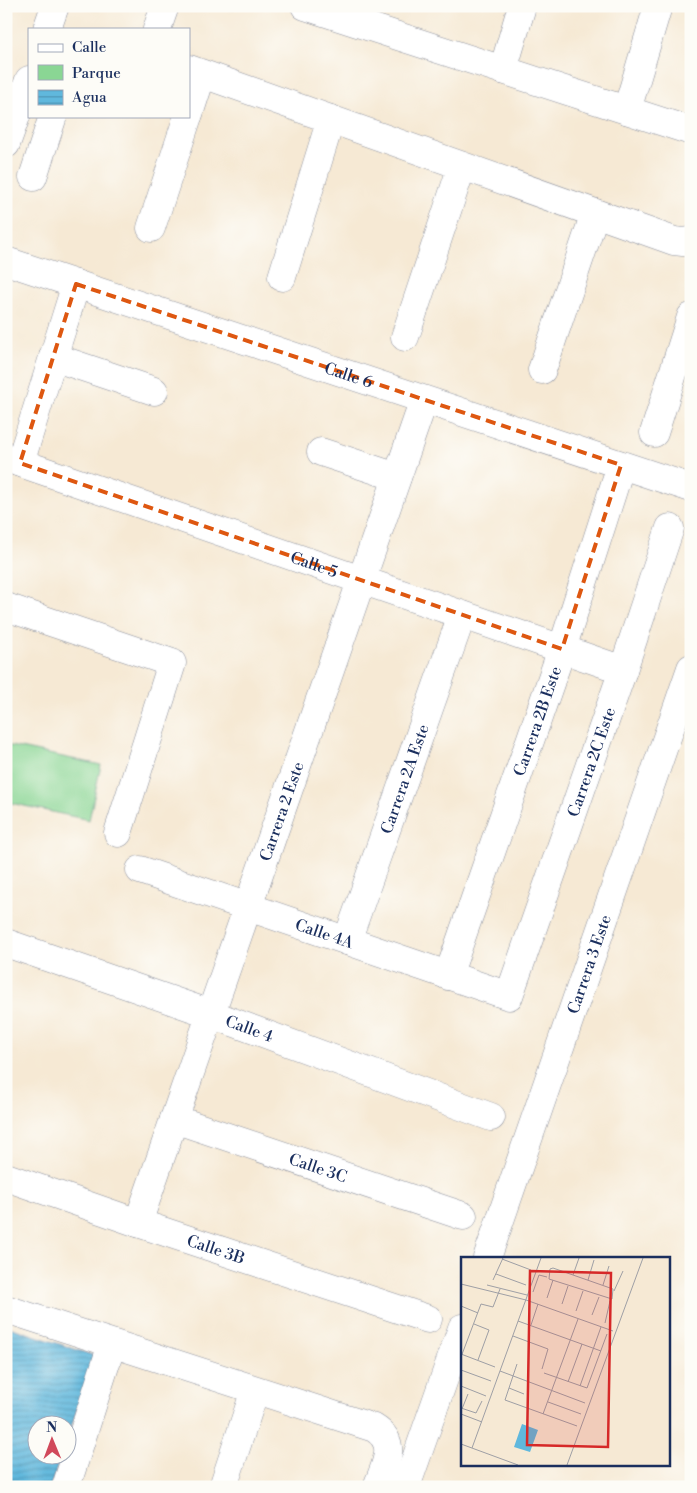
<svg xmlns="http://www.w3.org/2000/svg" width="697" height="1493" viewBox="0 0 697 1493" font-family="'Libre Bodoni',serif">
<style>
.green{fill:#8ad694;stroke:#528279}
.water{fill:url(#water-rules);stroke:#3e749e}
.lines{fill:none;stroke-linecap:round;stroke-linejoin:round}
.minor-casing{stroke:#888c99;stroke-width:29}
.minor{stroke:#fff;stroke-width:28}
.marked{fill:none;stroke:#de5710;stroke-width:4;stroke-dasharray:10 6;stroke-linejoin:round}
.labels{text-anchor:middle;stroke-width:5;stroke-linejoin:round;paint-order:stroke}
.street-label{font-size:16px;fill:#1b2f5e;stroke:#fdfcf7}
.inset-road{fill:none;stroke:#9e9fa5;stroke-width:1}
.view{fill:#d62828;fill-opacity:0.15;stroke:#d62828;stroke-width:2.5}
.inset-edge{fill:none;stroke:#1b2f5e;stroke-width:2.5}
</style>
<defs>
<pattern id="water-rules" width="6" height="5" patternUnits="userSpaceOnUse" patternTransform="scale(1.25)"><rect width="6" height="5" fill="#60b8dd"/><path d="M0 2.5h6" fill="none" stroke="#4e96b6"/></pattern>
</defs>
<rect width="100%" height="100%" fill="#fdfcf7"/>
<filter id="ink" filterUnits="userSpaceOnUse"><feTurbulence type="fractalNoise" baseFrequency=".02" numOctaves="2"/><feDisplacementMap in="SourceGraphic" scale="10" xChannelSelector="R" yChannelSelector="G"/><feConvolveMatrix kernelMatrix="1 2 1 2 8 2 1 2 1" color-interpolation-filters="sRGB"/></filter>
<filter id="wash" filterUnits="userSpaceOnUse"><feTurbulence type="fractalNoise" baseFrequency=".0096" numOctaves="4" result="noise"/><feDisplacementMap in="SourceGraphic" scale="20" xChannelSelector="R" yChannelSelector="G"/><feGaussianBlur stdDeviation="1.12" result="paint"/><feColorMatrix in="noise" values="0 0 0 0 0 0 0 0 0 0 0 0 0 0 0 0 0 1.4 0 .05"/><feComposite in="paint" operator="in"/></filter>
<g filter="url(#wash)">
<rect width="100%" height="100%" fill="#f6e9d4"/>
<!-- green -->
<path class="green" d="M6 745 101 765 89 820 6 802Z"/>
<!-- water -->
<path class="water" d="M6 1326 95 1356 68 1436V1426H38V1456H61L50 1487H6Z"/>
</g>
<g filter="url(#ink)">
<g class="lines">
<!-- minor casing -->
<g class="minor-casing">
<g id="minor">
<path d="M305 6 691 131"/>
<path d="M47 29 55 6"/>
<path d="M157 29 165 6"/>
<path d="M189 69 674 241 683 242 691 241"/>
<path d="M503 70 522 6"/>
<path d="M627 110 658 6"/>
<path d="M189 114 202 74"/>
<path d="M6 144 29 80"/>
<path d="M33 177 53 116"/>
<path d="M151 228 188 116"/>
<path id="s1" d="M6 261 691 488"/>
<path d="M282 277 331 119"/>
<path d="M405 337 462 166"/>
<path d="M53 357 154 391"/>
<path d="M542 370 595 213"/>
<path d="M654 433 691 317"/>
<path d="M321 452 397 477"/>
<path id="s2" d="M6 458 623 670"/>
<path d="M20 463 76 284"/>
<path d="M6 607 172 663 118 833"/>
<path id="s3" d="M140 870 509 996 623 670 670 528"/>
<path id="s4" d="M347 941 462 615"/>
<path id="s5" d="M6 943 211 1014 491 1117"/>
<path id="s6" d="M448 976 562 649 621 465"/>
<path id="s7" d="M174 1119 463 1216"/>
<path id="s8" d="M6 1177 138 1223 428 1319"/>
<path id="s9" d="M138 1223 424 400"/>
<path id="s10" d="M487 1258 691 668"/>
<path d="M6 1309 374 1428C399 1443 385 1465 377 1487"/>
<path d="M66 1487 112 1344"/>
<path d="M223 1487 255 1390"/>
<path d="M406 1487 462 1328"/>
</g>
</g>
<!-- minor -->
<use href="#minor" class="minor"/>
</g>
</g>
<!-- marked area -->
<path class="marked" d="M76 284 621 465 562 649 20 463Z"/>
<g class="labels">
<!-- street labels -->
<g class="street-label">
<text dy="6" stroke="none"><textPath href="#s1" startOffset="361">Calle 6</textPath></text>
<text dy="6" stroke="none"><textPath href="#s2" startOffset="326">Calle 5</textPath></text>
<text dy="6" stroke="none"><textPath href="#s6" startOffset="270">Carrera 2B Este</textPath></text>
<text dy="6" stroke="none"><textPath href="#s3" startOffset="638">Carrera 2C Este</textPath></text>
<text dy="6" stroke="none"><textPath href="#s4" startOffset="172">Carrera 2A Este</textPath></text>
<text dy="6" stroke="none"><textPath href="#s9" startOffset="436">Carrera 2 Este</textPath></text>
<text dy="6" stroke="none"><textPath href="#s3" startOffset="195">Calle 4A</textPath></text>
<text dy="6" stroke="none"><textPath href="#s10" startOffset="311">Carrera 3 Este</textPath></text>
<text dy="6" stroke="none"><textPath href="#s5" startOffset="258">Calle 4</textPath></text>
<text dy="6" stroke="none"><textPath href="#s7" startOffset="152">Calle 3C</textPath></text>
<text dy="6" stroke="none"><textPath href="#s8" startOffset="222">Calle 3B</textPath></text>
</g>
</g>
<!-- overview -->
<g transform="translate(461 1257)">
<rect width="209" height="209" fill="#f6e9d4"/>
<path d="M61 167 77 173 69 195 53 190Z" fill="#60b8dd"/>
<path class="inset-road" d="M41 2 70 13M92 11 152 32 151 42 88 22 89 12ZM35 17 65 28M112 18 118 1M32 23 42 1M127 23 133 3M0 27 65 43 152 74M26 28 66 38M142 28 148 9M153 34 162 14M72 35 78 18 86 20M86 41 92 23M101 47 107 29M0 49 17 56M115 54 122 34M131 58 138 40M57 64 140 94M144 66 149 44M13 67 28 73 17 103M70 68 77 47M52 79 87 92 81 112M0 97 34 110M0 100 20 47 32 50 39 32M56 107 44 143 116 169M0 113 30 124M39 114 124 146M83 116 126 131 146 77M107 125 121 87M0 129 25 139M119 129 140 70M48 131 63 137M87 145 120 157M0 151 15 156 21 144M1 152 7 137M0 157 21 165M82 157 117 62M0 187 57 208M11 191 80 1M106 208 182 1"/>
<path class="view" d="M69 14 150 16 147 190 66 188Z"/>
<rect width="209" height="209" class="inset-edge"/>
</g>
<!-- margin -->
<rect width="697" height="1493" fill="none" stroke="#fdfcf7" stroke-width="25"/>
<!-- legend -->
<rect x="28" y="28" width="162" height="90" fill="#fdfcf7" stroke="#a3aaba"/>
<rect x="38" y="44" width="25" height="8" fill="#ffffff" stroke="#a3aaba"/>
<text x="72" y="52" font-size="15" fill="#1b2f5e">Calle</text>
<rect x="38" y="65" width="25" height="15" fill="#8ad694" stroke="#a3aaba"/>
<text x="72" y="78" font-size="15" fill="#1b2f5e">Parque</text>
<rect x="38" y="90" width="25" height="15" fill="url(#water-rules)" stroke="#a3aaba"/>
<text x="72" y="102" font-size="15" fill="#1b2f5e">Agua</text>
<!-- north arrow -->
<g transform="translate(52 1440) rotate(359)"><circle r="24" fill="#fdfcf7" stroke="#a3aaba"/>
<path d="M0-4L9 19L0 12L-9 19Z" fill="#d1495b"/>
<text y="-8" font-size="14" font-weight="bold" text-anchor="middle" fill="#1b2f5e">N</text>
</g>
</svg>
